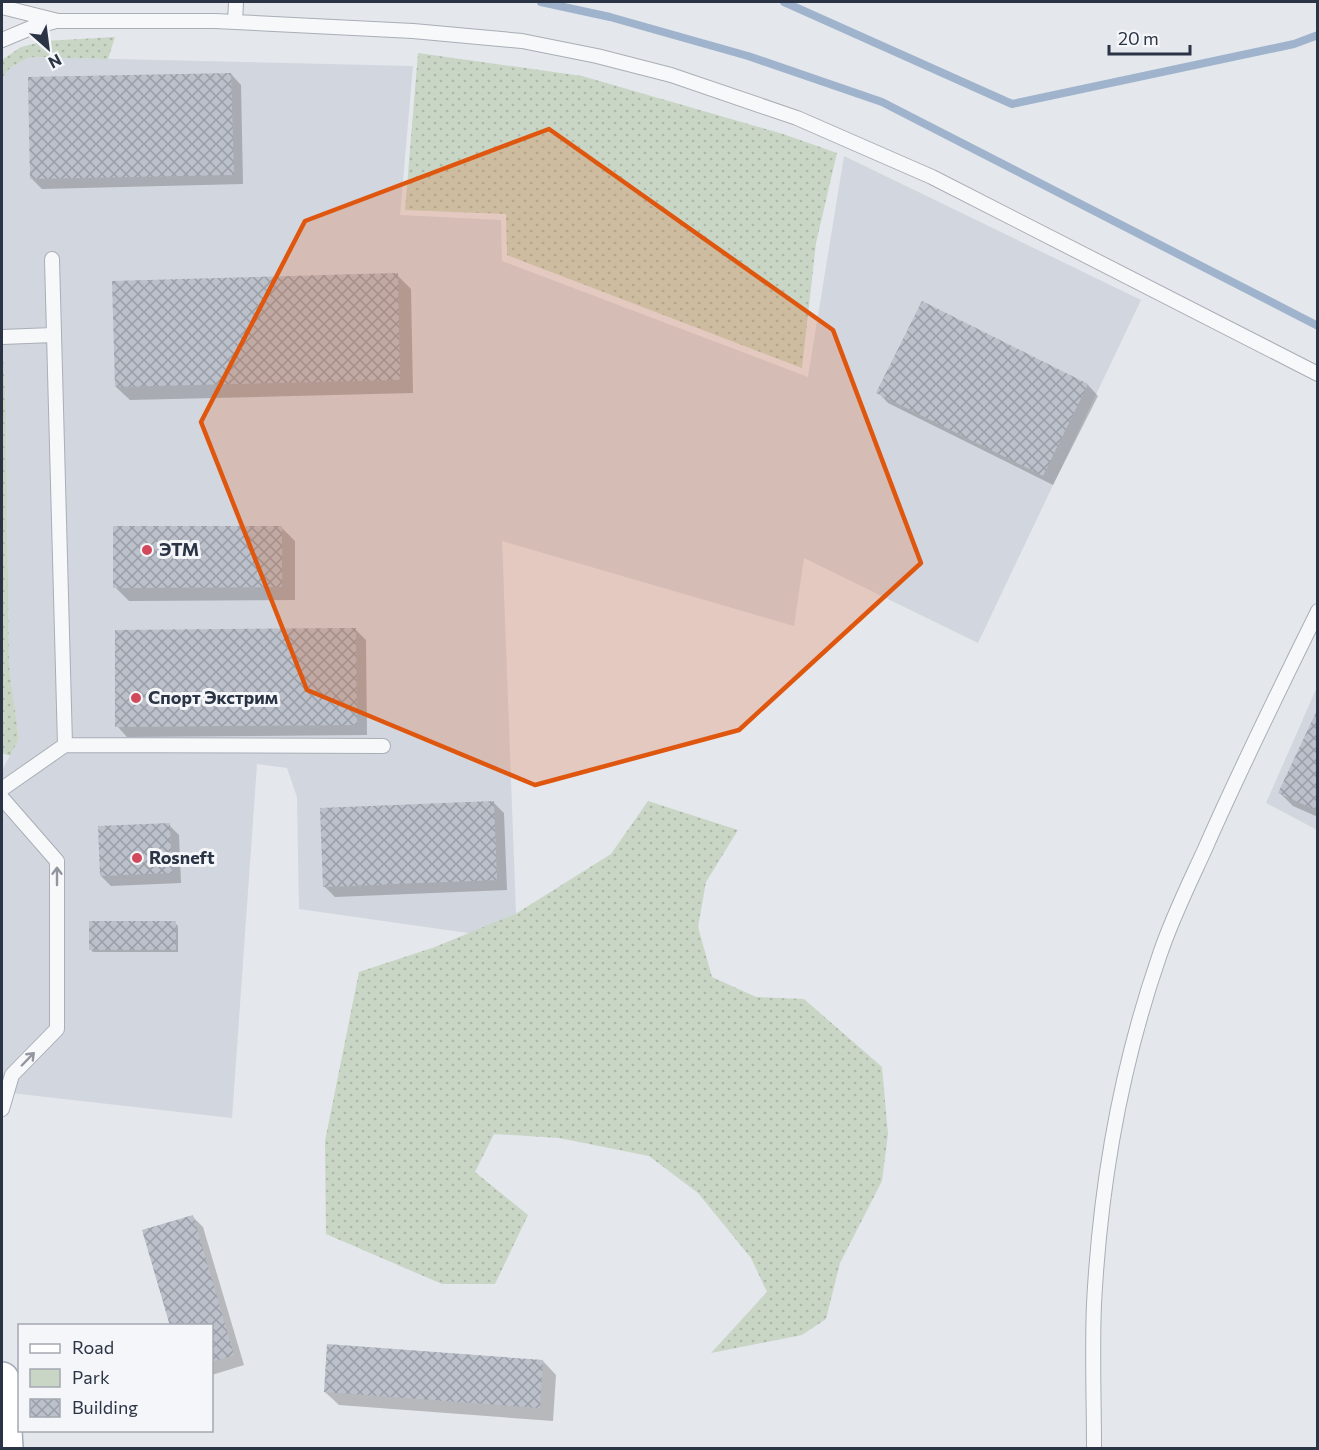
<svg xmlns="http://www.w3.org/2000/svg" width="1319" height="1450" viewBox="0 0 1319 1450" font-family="Commissioner,sans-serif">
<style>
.built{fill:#d2d6de}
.green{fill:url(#green-dots)}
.shadow{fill:#0003}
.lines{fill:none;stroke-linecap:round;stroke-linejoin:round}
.stream{stroke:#9fb4cc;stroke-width:8}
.building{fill:url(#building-cross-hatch)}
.lane-casing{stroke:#a9aeb7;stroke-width:16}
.primary-casing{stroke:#a3abb8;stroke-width:36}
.lane{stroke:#f7f8fa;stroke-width:14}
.primary{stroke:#fff;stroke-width:33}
.oneway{stroke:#9196a0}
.marked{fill:#df570f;fill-opacity:0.2;stroke:#df570f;stroke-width:4.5;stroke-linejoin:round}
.poi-dot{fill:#d1495b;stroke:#f4f6f9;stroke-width:2}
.labels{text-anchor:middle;stroke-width:6;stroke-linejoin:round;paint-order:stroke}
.poi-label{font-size:18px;font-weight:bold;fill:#2b3445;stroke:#f4f6f9;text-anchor:start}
</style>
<defs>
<pattern id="green-dots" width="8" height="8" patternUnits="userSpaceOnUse" patternTransform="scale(1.5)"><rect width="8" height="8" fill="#c9d6c5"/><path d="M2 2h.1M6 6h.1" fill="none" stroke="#adb8ab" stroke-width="1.8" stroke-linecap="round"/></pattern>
<pattern id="building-cross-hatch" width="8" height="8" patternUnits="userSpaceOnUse" patternTransform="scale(1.5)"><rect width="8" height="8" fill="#bbc0ca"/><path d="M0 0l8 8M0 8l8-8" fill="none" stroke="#989da6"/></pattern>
</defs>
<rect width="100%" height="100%" fill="#e4e7ec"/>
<!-- built -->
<path class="built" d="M30 57 413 66 400 215 501 220 502 261 808 377 844 156 1141 300 978 643 804 558 794 626 502 541 517 940 299 909 297 797 287 768 257 764 232 1118 2 1092V770L19 739 9 666 6 408 2 331V78L10 68Z
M1317 687V830L1266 803Z"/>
<!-- green -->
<path class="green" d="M115 37 108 59 30 57 10 68 2 78V60L21 47 45 41Z
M418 53 582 76 783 134 837 153 816 243 802 368 507 255 506 214 405 210Z
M3 350 6 408 9 666 19 739 10 756 2 753Z
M648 801 738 830 706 882 698 927 712 977 756 997 804 999 882 1067 888 1134 882 1181 840 1263 826 1319 802 1335 711 1353 767 1292 751 1258 698 1193 649 1156 559 1138 494 1134 475 1172 528 1215 495 1284H442L326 1234 325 1141 359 972 435 947 517 913 611 854Z"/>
<!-- shadow -->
<path class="shadow" d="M231 74 241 85 243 184 42 189 32 179Z
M397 275 411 289 413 393 130 400 116 387Z
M922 303 1088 385 1098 396 1053 485 888 403 878 392Z
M281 527 295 541V600L129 601 115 587Z
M356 630 366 640 367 735 127 737 117 726Z
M1318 711V817L1293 806 1280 793Z
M494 803 504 813 507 890 335 897 324 886Z
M169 825 179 835 181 883 111 886 101 876Z
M175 923 178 926V952H93L90 949Z
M193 1217 203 1227 244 1365 212 1375V1326Z
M543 1361 556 1375 553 1421 339 1405 325 1392Z"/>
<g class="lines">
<!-- stream -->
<path class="stream" d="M541 2 610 17 748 56 882 102 1318 326
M784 2 1012 104 1294 44 1318 35"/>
</g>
<!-- building -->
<path class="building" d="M231 73 234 175 30 179 28 77Z
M398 273 400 380 115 387 112 281Z
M922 301 1088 384 1043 476 876 393Z
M113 526H282V587L113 588Z
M356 628 357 725 115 727V630Z
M1318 708V811L1278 793Z
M494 801 497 880 323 887 320 808Z
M170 823 172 873 100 876 98 826Z
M89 921H176V950H89Z
M193 1215 234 1355 212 1362V1326H170L142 1230Z
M327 1344 543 1360 540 1408 324 1392Z"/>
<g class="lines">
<!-- lane casing -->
<g class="lane-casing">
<path id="lane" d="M2 7 58 21H215L413 31 522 41 597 56 671 75 797 118 932 177 1318 374
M235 22 236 2
M2 40 33 27 53 22
M52 259 65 745
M2 337 53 335
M2 789 65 745 383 746
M2 798 57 861V1029L12 1075 2 1109
M1094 1448C1094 1400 1092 1352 1094 1304 1100 1188 1121 1067 1159 957 1171 920 1189 884 1205 849 1240 769 1279 690 1318 611"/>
</g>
<!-- primary casing -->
<g class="primary-casing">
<path id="primary" d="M2 1379 6 1448"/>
</g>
<!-- lane -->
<use href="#lane" class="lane"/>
<!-- primary -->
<use href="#primary" class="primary"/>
</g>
<!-- one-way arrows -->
<defs><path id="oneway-shaft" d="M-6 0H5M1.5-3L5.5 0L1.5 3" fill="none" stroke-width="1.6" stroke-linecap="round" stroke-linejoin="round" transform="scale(1.5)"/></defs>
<g class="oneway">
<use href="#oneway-shaft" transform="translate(57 876) rotate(-90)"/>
<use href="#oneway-shaft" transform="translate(28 1059) rotate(-46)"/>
</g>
<!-- marked area -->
<path class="marked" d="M549 129 833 330 921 563 739 730 535 785 307 690 201 422 305 221Z"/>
<!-- markers -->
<g class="poi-dot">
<circle cx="147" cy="550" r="6"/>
<circle cx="136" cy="698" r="6"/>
<circle cx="137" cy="858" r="6"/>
</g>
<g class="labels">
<!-- poi labels -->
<g class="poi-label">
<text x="159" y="556">ЭТМ</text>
<text x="148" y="704">Спорт Экстрим</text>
<text x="149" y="864">Rosneft</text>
</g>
</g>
<!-- border -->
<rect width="1319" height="1450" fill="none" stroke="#2b3445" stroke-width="6"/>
<!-- legend -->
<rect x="18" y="1324" width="195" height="108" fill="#f4f6f9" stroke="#a4a8b1" stroke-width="1.5"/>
<rect x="30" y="1344" width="30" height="9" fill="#ffffff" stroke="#a4a8b1" stroke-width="1.5"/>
<text x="72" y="1354" font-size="18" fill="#2b3445">Road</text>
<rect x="30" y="1369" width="30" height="18" fill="#c9d6c5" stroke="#a4a8b1" stroke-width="1.5"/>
<text x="72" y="1384" font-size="18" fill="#2b3445">Park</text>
<rect x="30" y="1399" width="30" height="18" fill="url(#building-cross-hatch)" stroke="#a4a8b1" stroke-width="1.5"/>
<text x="72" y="1414" font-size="18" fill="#2b3445">Building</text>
<!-- north arrow -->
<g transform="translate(48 48) rotate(152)" stroke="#f4f6f9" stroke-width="4.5" paint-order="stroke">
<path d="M0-4.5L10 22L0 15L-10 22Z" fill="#2b3445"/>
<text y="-9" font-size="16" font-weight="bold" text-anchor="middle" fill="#2b3445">N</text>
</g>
<!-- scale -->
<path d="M1109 45v9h81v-9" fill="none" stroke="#2b3445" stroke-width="3"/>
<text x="1118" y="45" font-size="18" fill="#2b3445" stroke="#f4f6f9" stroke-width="4.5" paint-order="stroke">20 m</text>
</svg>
